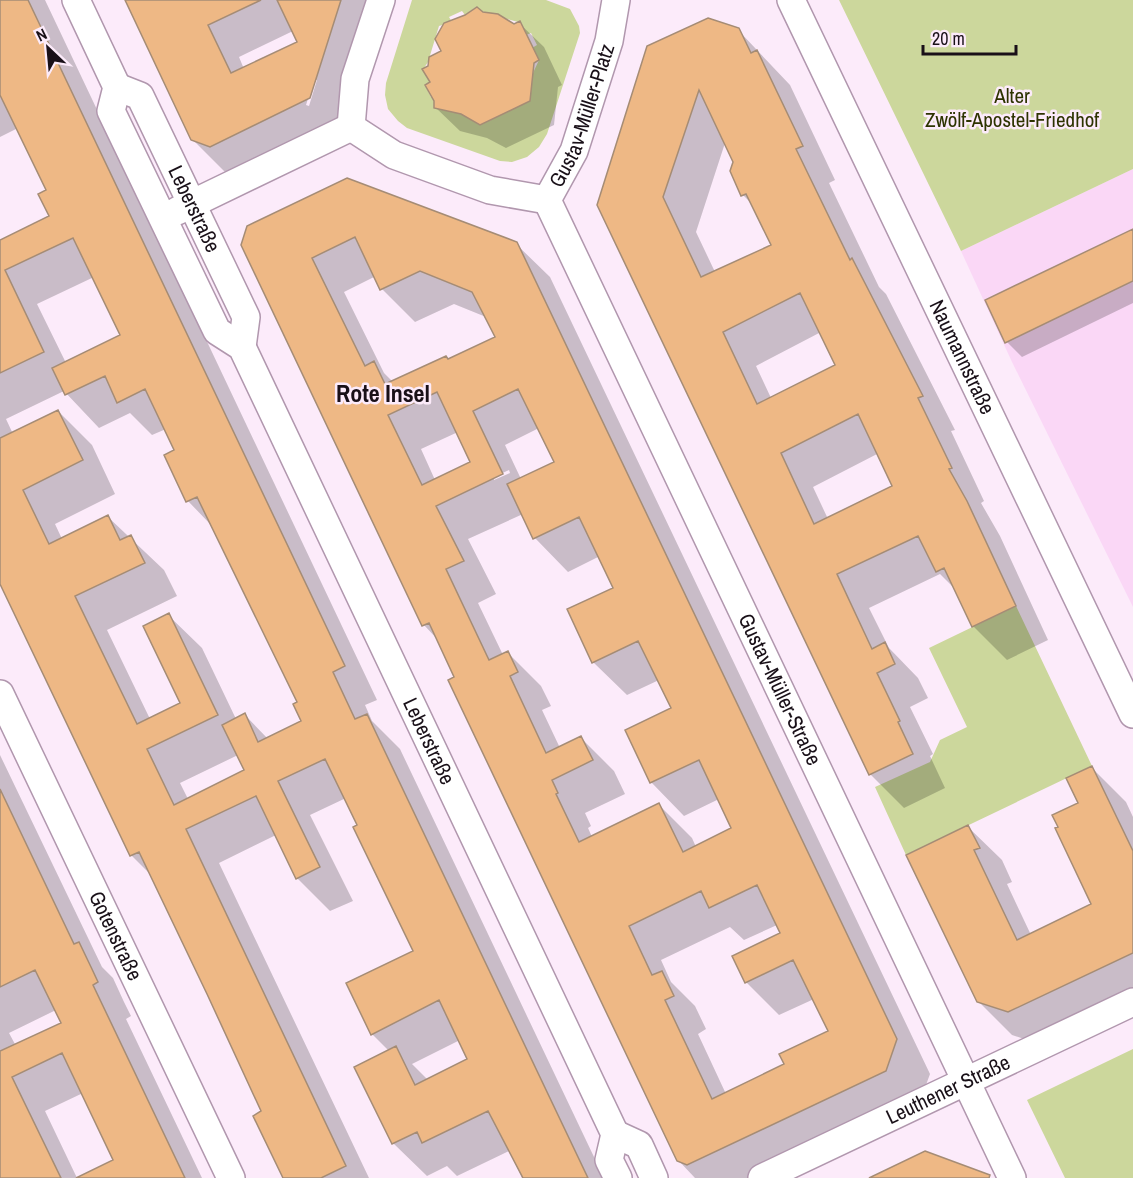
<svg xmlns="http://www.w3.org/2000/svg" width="1133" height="1178" viewBox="0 0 1133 1178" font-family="'Archivo Narrow',sans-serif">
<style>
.built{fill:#fad7f6}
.green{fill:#ccd79c;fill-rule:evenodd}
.shadow{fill:#0003;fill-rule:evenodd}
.building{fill:#eeb885;stroke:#a58c75;stroke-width:1.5;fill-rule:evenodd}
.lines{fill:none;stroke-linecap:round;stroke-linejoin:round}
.minor-casing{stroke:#b197ae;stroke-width:30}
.minor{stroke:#fff;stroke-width:27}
.labels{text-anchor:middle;stroke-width:5;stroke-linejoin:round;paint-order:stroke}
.park-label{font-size:21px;fill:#2d3300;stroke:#fcebfa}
.street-label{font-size:21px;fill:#191018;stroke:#fcebfa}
.quarter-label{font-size:24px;font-weight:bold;fill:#191018;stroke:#fcebfa}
</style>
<rect width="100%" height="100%" fill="#fcebfa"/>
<!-- built -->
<path class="built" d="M1133 169V607L1012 362 961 251Z"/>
<!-- green -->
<path class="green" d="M412 0H546L570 9 579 26 580 33 547 134 539 147 527 157 512 162 500 161 407 128 398 121 388 109 385 95 386 83ZM476 7 485 13 518 22 526 35 531 33 537 45 532 48 539 60 533 73 491 120 486 122 436 95 431 97 425 85 430 82 424 68 428 62 439 26 452 22 449 17 462 11 465 15Z
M839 0H1133V169L961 251Z
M1016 606 1092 766 906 855 875 787 930 762 940 740 967 727 929 648Z
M1133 1049V1178H1065L1027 1100Z"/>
<!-- shadow -->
<path class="shadow" d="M0 0H45L377 700 365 705 372 721 400 749 604 1178H522L509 1151 457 1176 447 1166 427 1176 393 1143 389 1051 372 1034 415 951 346 798 310 815 353 901 330 911 297 878 276 835 219 863 369 1178H285L263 1112 153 877 131 855 0 581V241L51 217 48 191 18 128 0 137ZM94 277 122 336 66 363 37 304ZM64 391 99 428 130 413 152 435 166 429 176 451 188 501 212 526 299 703 303 721 268 739 245 715 236 719 202 648 168 615 182 704 150 719 107 630 177 596 164 570 108 517 62 539 55 524 115 494 92 445 58 411 13 434 6 419ZM238 755 246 771 188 799 180 783ZM460 1040 469 1059 428 1080 412 1064Z
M127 0H382L341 130 242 178 225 172 193 140ZM293 31 299 43 244 69 239 57ZM314 80H317L309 106 306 105Z
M483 14 514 26 519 23 544 47 562 85 558 87 554 125 506 148 487 138 460 131 435 107 430 67Z
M738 30 790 85 835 180 829 183 879 287 886 294 955 430 951 431 984 501 981 503 1000 536 1048 640 1007 660 973 626 956 590 940 574 869 608 889 648 918 678 928 698 910 707 933 754 930 756 945 788 904 808 870 774 599 205ZM725 143 734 162 743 195 753 205 773 246 715 272 696 232ZM821 332 837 365 771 398 756 366ZM879 453 894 486 828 519 813 487Z
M249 228 516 244 550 277 930 1074 919 1104 763 1178H695L678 1160 438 640 424 625 243 245ZM376 276 382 289 415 322 454 304 486 317 497 338 448 360 393 382 384 373 344 292ZM539 428 556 462 521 479 505 445ZM458 432 472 463 435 480 421 449ZM509 470 510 473 494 480V477ZM523 514 535 538 568 572 600 556 615 589 593 662 627 695 659 680 673 709 651 782 684 816 719 799 733 829 696 847 692 838 659 805 592 837 588 828 591 826 585 813 625 794 614 771 581 738 560 748 542 710 551 706 541 686 508 653 503 655 478 603 496 594 468 539ZM777 925 782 934 746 982 779 1015 814 999 830 1031 786 1065 726 1094 698 1034 706 1029 695 1006 671 982 661 960 730 927 744 940Z
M1133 230V303L1022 357 1007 342Z
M0 755 102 967 113 978 124 1002 131 1016 126 1019 202 1178H79L115 1161 83 1093 45 1111 77 1178H0ZM56 1010 63 1024 16 1046 9 1033Z
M1092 768 1126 802 1133 817V1002L1042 1045 1012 1035 978 1001 968 827 1002 860 1012 882 1007 884 1031 935 1093 905 1080 804Z"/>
<!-- building -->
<path class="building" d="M0 0H28L345 666 333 672 355 719 367 714 588 1178H523L488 1111 422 1143 417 1132 392 1144 354 1067 396 1046 415 1085 467 1059 439 1000 371 1035 346 983 413 951 353 827 357 825 325 759 278 781 320 867 296 879 256 796 186 829 346 1166 321 1178H283L253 1116 261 1111 207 994 139 852 130 856 0 584V438L58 410 83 460 23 490 49 544 108 515 120 540 131 535 145 563 75 596 137 724 180 703 143 626 169 613 218 715 147 749 174 805 244 770 222 725 245 713 258 742 301 721 293 704 297 702 197 497 186 502 164 455 174 450 145 389 117 403 105 376 65 395 52 368 120 335 73 238 5 270 44 352 0 373V240L49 216 38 194 46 190 0 95Z
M125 0H261L208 25 231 73 297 42 277 0H341L310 98 210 147 191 140Z
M477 7 483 12 498 14 514 24 520 21 539 60 534 63 530 101 480 125 461 114 434 108V101L425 85 430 82 422 69 428 66 429 57 441 51 435 39 444 23 465 15Z
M708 18 739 28 751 53 757 50 803 146 796 149 850 260 852 258 923 396 918 398 952 468 949 469 967 501 1016 606 972 627 944 568 936 572 918 536 837 574 872 649 885 642 895 664 877 673 900 721 898 722 913 754 869 775 597 205 647 46ZM699 90 733 162 730 171 741 196 746 194 771 245 701 277 663 197ZM800 293 835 365 757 404 723 332ZM858 414 892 486 814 524 781 453Z
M347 178 517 242 897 1039 886 1071 687 1165 677 1161 448 680 454 677 429 623 422 626 241 245 247 226ZM355 237 380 290 420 271 472 292 495 337 448 359 446 356 385 384 374 361 365 366 312 258ZM518 389 554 462 507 484 533 539 579 517 613 588 567 609 592 663 638 641 671 708 625 730 650 783 699 760 731 828 683 852 659 803 579 842 556 794 558 793 552 780 593 760 581 736 546 753 510 676 518 672 508 651 489 660 446 569 464 561 436 506 503 474 473 411ZM437 392 470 462 422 485 388 415ZM757 885 780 933 732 956 745 983 793 960 828 1031 779 1054 784 1064 712 1099 665 1000 674 996 662 971 652 975 629 926 701 891 709 908Z
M1133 229V281L1005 343 985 300Z
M1092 766 1133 851V953L1008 1012 977 1002 906 855 968 825 980 848 974 850 1017 940 1091 904 1055 828 1058 827 1052 815 1078 803 1066 778Z
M0 789 74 944 79 942 91 967 98 982 93 985 185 1178H76L113 1160 62 1053 12 1077 61 1178H0V1051L61 1023 35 970 0 987Z
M925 1151 990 1175 989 1178H869Z"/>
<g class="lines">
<!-- minor casing -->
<g class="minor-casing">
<g id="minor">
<path id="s1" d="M76 0 117 87 111 111 217 331 242 347 615 1134 609 1160 618 1178"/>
<path d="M381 0 355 79 351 127 394 155 490 190 547 200"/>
<path id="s2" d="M791 0 1133 714"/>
<path id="s3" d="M117 87 140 96 246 317 242 347"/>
<path id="s4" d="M547 200 1012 1178"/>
<path id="s5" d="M547 200 574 151 609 41 616 0"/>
<path d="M177 211 351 127"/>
<path id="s6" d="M0 694 231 1178"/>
<path d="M615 1134 639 1145 654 1178"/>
<path id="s7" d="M762 1178 1133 1002"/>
</g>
</g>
<!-- minor -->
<use href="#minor" class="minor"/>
</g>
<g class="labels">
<!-- park labels -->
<g class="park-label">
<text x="1012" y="103">Alter<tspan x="1012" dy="24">Zwölf-Apostel-Friedhof</tspan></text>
</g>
<!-- street labels -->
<g class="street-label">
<text dy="7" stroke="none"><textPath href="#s5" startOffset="92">Gustav-Müller-Platz</textPath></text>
<text dy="7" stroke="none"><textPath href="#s3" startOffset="150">Leberstraße</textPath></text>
<text dy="7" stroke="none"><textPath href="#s2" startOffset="396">Naumannstraße</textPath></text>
<text dy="7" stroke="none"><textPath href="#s4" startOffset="542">Gustav-Müller-Straße</textPath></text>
<text dy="7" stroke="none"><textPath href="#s1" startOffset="831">Leberstraße</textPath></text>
<text dy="7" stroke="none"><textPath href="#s6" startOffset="268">Gotenstraße</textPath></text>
<text dy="7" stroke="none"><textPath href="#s7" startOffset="206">Leuthener Straße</textPath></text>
</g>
<!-- quarter labels -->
<g class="quarter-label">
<text x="383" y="402">Rote Insel</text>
</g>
</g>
<!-- north arrow -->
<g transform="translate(48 48) rotate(334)" stroke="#fcebfa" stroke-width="4.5" paint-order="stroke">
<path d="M0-4.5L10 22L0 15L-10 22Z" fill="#191018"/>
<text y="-9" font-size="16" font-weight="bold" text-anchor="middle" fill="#191018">N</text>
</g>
<!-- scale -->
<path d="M923 45v9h93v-9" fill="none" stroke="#191018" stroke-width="3"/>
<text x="932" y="45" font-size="18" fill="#191018" stroke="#fcebfa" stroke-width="4.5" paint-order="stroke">20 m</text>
</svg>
